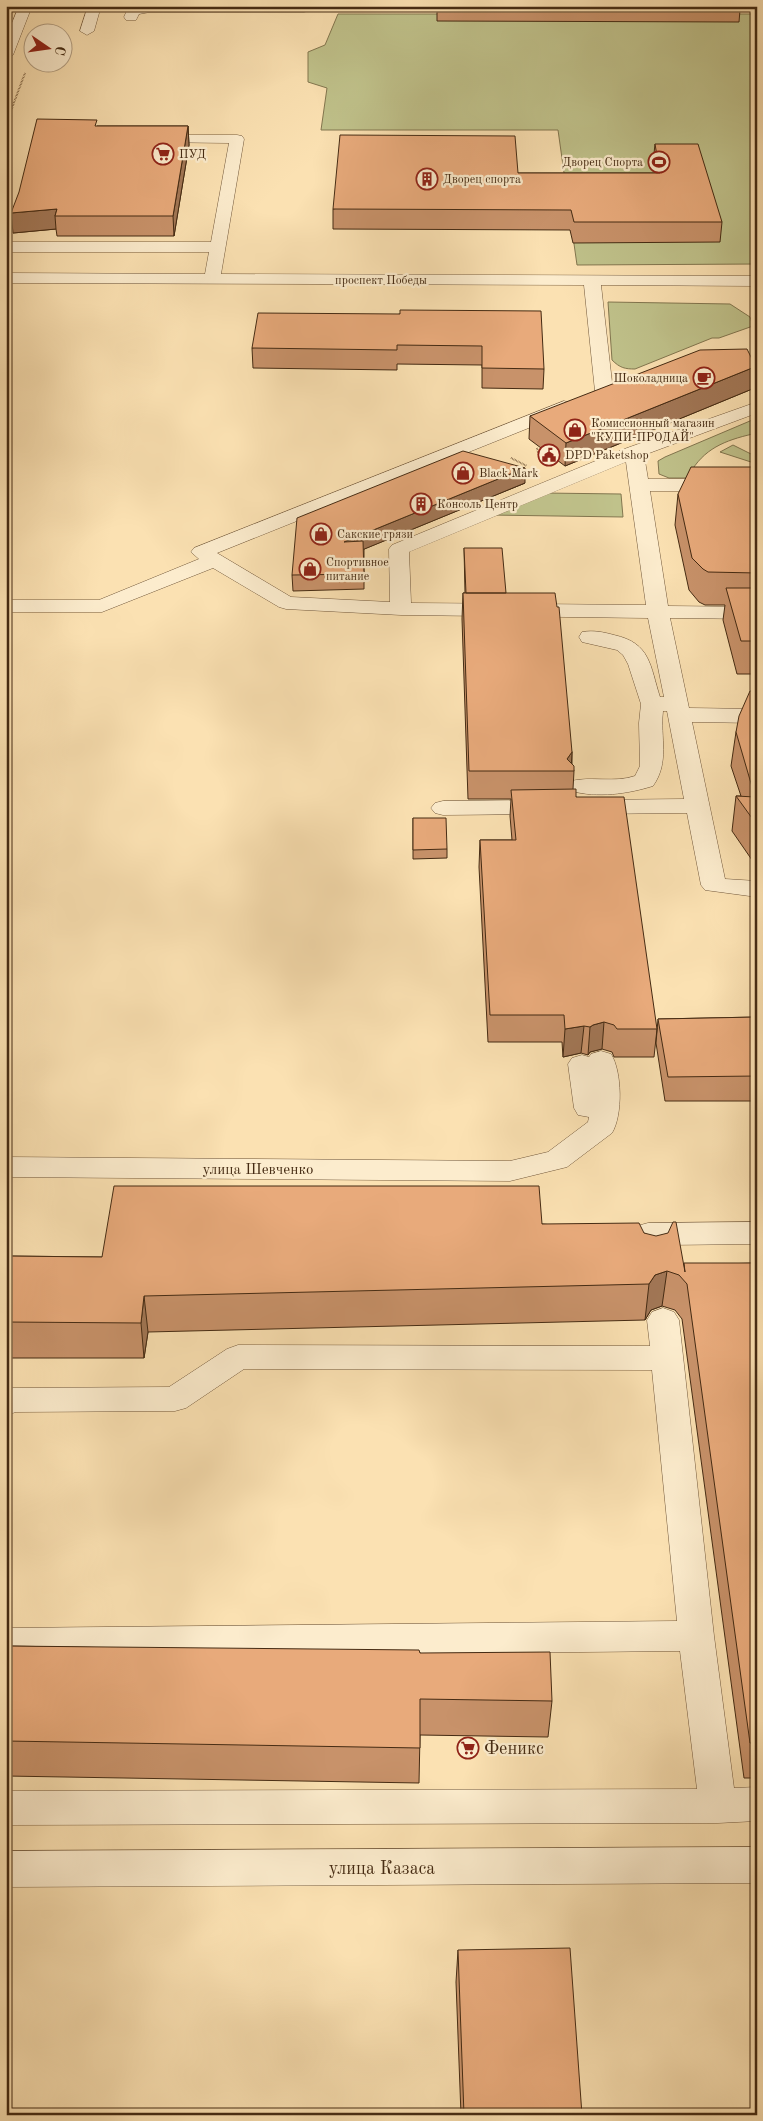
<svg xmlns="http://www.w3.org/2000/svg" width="763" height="2121" viewBox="0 0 763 2121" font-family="'Old Standard TT',serif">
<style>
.green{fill:#c0c28b;stroke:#82764f}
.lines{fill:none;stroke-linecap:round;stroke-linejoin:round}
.minor-casing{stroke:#72583b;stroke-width:1}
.path{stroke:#452b13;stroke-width:2;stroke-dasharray:0.5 1;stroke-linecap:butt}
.minor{fill:#fceccd;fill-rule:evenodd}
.tram{stroke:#452b13;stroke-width:1}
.wall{fill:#c8926a;stroke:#452b13}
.shaded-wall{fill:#a27756;stroke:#452b13}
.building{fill:#e8aa7b;stroke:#452b13}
.labels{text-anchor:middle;stroke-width:4.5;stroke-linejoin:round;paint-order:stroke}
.far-poi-label{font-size:12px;fill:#452b13;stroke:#fceccd;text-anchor:start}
.far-street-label{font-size:12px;fill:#452b13;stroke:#fceccd}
.street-label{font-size:15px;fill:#452b13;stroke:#fceccd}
.near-poi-label{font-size:18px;fill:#452b13;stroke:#fceccd;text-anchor:start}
.near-street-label{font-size:18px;fill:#452b13;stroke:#fceccd}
</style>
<rect width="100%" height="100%" fill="#fbe1b2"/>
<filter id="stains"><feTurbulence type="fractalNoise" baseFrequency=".004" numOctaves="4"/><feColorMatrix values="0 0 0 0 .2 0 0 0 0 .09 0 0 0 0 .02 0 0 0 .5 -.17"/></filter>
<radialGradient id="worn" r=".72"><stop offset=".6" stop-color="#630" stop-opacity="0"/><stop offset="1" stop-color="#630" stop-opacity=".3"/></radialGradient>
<!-- green -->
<path class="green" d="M338 14H757V264L577 265 558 130H321L327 88 308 82V52L325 45Z
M608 302 730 304 750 317 753 326 719 338H712L635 369C625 369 620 368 612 360Z
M757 418V433C730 439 707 446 692 470L694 478H669L659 474 658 461 665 457Z
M733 445 757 457V459L751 462 720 452Z
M544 493 621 494 623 517 490 515Z"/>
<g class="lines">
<!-- minor casing -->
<g class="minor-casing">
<path id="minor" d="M19 6H32L13 55 6 59V38Z
M88 6H101L94 31 87 35 80 31Z
M138 6H317L316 9 304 12H150L139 14 136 20H126L124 17 128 8Z
M153 135H237L242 136 244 139 221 274 757 276V286L601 285 613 391 610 395 604 396 598 395 595 391 584 285 6 283V273L205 274 209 252H6V242H211L229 143 148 142 146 139 148 136Z
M564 401 571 403 573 407 571 411 217 553 291 597 390 602 389 549 392 545 627 448 757 402V413L644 455 648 479H757V491H650L668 606 757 607V619L670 618 689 708 757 709V723L692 722 725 879 757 881V897L705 890 701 885 687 813 589 814 581 812 577 807 581 802 589 800 684 799 667 711H663C660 738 670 762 653 786 627 794 598 798 571 791L567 786 571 781C592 776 614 783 635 776L640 766 639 723 641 704 628 664 623 655 617 650 582 642 579 637 582 632C593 630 603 632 614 635 651 643 650 666 660 697H664L648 618 401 615 286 609 279 607 213 568 102 612H6V600H99L199 559 191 552 194 548ZM626 462 646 605 411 603 409 552Z
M549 800 557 802 561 807 557 812 549 814 443 815 435 813 431 808 435 803 443 801Z
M601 1051 611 1054C622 1071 623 1115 612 1133L567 1167 510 1181 6 1177V1157L510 1161 548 1152 588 1122 589 1117 578 1115 574 1108 568 1064 572 1058 582 1055 589 1057 591 1054Z
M757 1222V1244L665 1245 667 1259 663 1267 652 1270 641 1267C635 1255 631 1238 637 1226L648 1223Z
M663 1308 674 1312 679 1320 714 1636 734 1788 757 1787V1821L718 1823 6 1825V1791L697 1789 680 1651 6 1658V1628L677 1621 652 1370 244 1369 186 1408 175 1411 16 1412 6 1415V1390L13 1388 169 1387 227 1349 238 1345 650 1346 647 1320 652 1312Z
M757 1847V1883L6 1887V1851Z"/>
</g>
<!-- path -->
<path class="path" d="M6 124 25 73
M537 448 540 459
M511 458 527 466"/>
<!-- minor -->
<use href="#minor" class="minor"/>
<!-- tram -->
<path class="tram" d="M6 18 11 6"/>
</g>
<!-- wall -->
<path class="wall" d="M465 6H549L548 7Z
M437 10H740L739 22 437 21Z
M97 126H188L189 145 174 236H57L56 229 13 233Z
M655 144 722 222 720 242 573 243 570 230 333 229V209L518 173H655L653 163Z
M400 314 544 369 543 389 482 388V365L397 364V370L253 368 252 348Z
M752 359 757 360V387L565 466 529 439 530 416Z
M757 467V674H737L723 620 725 605H705L699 602 689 590 675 525 678 494Z
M525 483 364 549V589L293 591 292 575Z
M464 548 506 593 572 752V764L574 771 573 789 576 797 657 1029 654 1057H614L612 1052 602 1049 590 1052 588 1055 581 1053 563 1057 562 1042H488L479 867 480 840H512L510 816 511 799H468L462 619 463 593H465Z
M757 682V864L752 860 732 831 736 796H741L731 766 736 732 756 691Z
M413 818 447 849V858L413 859Z
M757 1017V1101H665L656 1043 658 1019Z
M542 1224 644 1233 684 1265 757 1263V1778H744L682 1319 675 1310 662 1306 651 1310 645 1320 148 1332 144 1358H6V1256L102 1257Z
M6 1646 420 1653 552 1701 548 1737 420 1735 419 1783 6 1776Z
M458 1950 582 2115H461L456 1982Z"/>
<!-- shaded-wall -->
<path class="shaded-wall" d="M188 126 189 145 174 236 173 216Z
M57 209 55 216 56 229 13 233 11 213Z
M757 366V387L565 466 566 443Z
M525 468V483L345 557 344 542Z
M572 752 571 771 567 759Z
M604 1022 602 1049 590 1052 588 1055 590 1027 593 1025Z
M584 1026 581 1053 563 1057 565 1029Z
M667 1271 662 1306 651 1310 645 1320 649 1284 655 1275Z
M144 1296 148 1332 144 1358 141 1323Z"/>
<!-- building -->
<path class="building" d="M438 6 550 7 555 6H739L740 10H437Z
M37 119 97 120 95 126H188L173 216H55L57 209 11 213 19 192Z
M340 135 515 136 518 173H660L655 144H698L722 222H574L571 210 333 209Z
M400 310 541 311 544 369 482 368V346L397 345V350L252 348 258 313 400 314Z
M747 349 752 359 757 360V366L566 443 530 416 700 350Z
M463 451 525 468 344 542 363 541 364 574 292 575 297 518Z
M691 467H757V573L708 572 703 569 692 558 678 494Z
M464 548H502L506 593H466Z
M726 588H757V641H741Z
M463 593H555L557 607H559L572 752 567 759 574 766V771H469Z
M750 691H757V825L736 796 755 797 736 732 739 716Z
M576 789V797H624L657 1029H617L614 1025 604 1022 593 1025 590 1027 584 1026 565 1029 564 1015H490L480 840H516L511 790Z
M413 818H446L447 849 413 850Z
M757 1017V1076L668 1077 658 1019Z
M114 1186H539L542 1224 639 1223 644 1233 656 1236 668 1233 673 1222H676L685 1272 684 1263H757V1743H750L687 1284 679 1275 667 1271 655 1275 649 1284 144 1296 141 1323 6 1322V1256L102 1257Z
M6 1646 419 1650 420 1653 550 1652 552 1701 420 1699V1748L6 1741Z
M570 1948 582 2115H464L458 1950Z"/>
<!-- icons -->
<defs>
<g id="supermarket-ring" transform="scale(1.125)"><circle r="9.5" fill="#fceccd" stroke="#8f2418" stroke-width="1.5"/><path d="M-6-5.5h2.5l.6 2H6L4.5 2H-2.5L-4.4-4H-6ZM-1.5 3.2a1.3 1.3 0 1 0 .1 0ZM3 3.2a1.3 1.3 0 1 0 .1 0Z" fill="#8f2418"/></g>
<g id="stadium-ring" transform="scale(1.125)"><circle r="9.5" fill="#fceccd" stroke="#8f2418" stroke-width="1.5"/><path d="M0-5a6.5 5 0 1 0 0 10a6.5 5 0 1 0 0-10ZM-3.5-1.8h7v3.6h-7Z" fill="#8f2418"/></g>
<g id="building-ring" transform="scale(1.125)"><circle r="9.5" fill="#fceccd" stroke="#8f2418" stroke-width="1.5"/><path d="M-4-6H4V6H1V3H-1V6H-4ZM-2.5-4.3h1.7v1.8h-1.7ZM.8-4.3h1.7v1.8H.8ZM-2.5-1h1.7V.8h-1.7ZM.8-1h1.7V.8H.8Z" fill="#8f2418"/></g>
<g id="cafe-ring" transform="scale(1.125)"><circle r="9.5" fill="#fceccd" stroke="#8f2418" stroke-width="1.5"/><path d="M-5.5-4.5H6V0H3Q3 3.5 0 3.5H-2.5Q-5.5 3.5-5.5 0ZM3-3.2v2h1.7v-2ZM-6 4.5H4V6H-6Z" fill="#8f2418"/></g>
<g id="shop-ring" transform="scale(1.125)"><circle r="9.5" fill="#fceccd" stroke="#8f2418" stroke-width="1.5"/><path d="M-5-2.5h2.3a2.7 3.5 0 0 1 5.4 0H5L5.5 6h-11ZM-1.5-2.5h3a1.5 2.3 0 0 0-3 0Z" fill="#8f2418"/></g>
<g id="civic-ring" transform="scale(1.125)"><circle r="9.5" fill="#fceccd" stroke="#8f2418" stroke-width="1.5"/><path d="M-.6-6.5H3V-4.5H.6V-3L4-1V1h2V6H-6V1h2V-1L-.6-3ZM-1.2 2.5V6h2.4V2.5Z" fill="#8f2418"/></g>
</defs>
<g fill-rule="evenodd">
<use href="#supermarket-ring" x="163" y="154"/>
<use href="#stadium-ring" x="659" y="162"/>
<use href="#building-ring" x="427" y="179"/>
<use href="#cafe-ring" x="704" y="378"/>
<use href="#shop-ring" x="575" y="430"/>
<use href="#civic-ring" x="549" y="455"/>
<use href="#shop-ring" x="463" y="473"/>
<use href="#building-ring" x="421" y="504"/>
<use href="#shop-ring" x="321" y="534"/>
<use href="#shop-ring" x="310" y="569"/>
<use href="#supermarket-ring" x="468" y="1748"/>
</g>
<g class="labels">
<!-- far-poi labels -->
<g class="far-poi-label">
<text x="179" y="158">ПУД</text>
<text x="643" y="166" text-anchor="end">Дворец Спорта</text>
<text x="443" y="183">Дворец спорта</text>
<text x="688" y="382" text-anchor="end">Шоколадница</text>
<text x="591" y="427">Комиссионный магазин<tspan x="591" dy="14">"КУПИ-ПРОДАЙ"</tspan></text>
<text x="565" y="459">DPD Paketshop</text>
<text x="479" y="477">Black Mark</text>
<text x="437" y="508">Консоль Центр</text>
<text x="337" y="538">Сакские грязи</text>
<text x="326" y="566">Спортивное<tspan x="326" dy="14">питание</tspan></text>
</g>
<!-- far-street labels -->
<g class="far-street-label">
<text x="381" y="284">проспект Победы</text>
</g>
<!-- street labels -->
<g class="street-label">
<text x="258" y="1174">улица Шевченко</text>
</g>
<!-- near-poi labels -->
<g class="near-poi-label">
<text x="484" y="1754">Феникс</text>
</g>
<!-- near-street labels -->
<g class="near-street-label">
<text x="382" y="1874">улица Казаса</text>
</g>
</g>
<!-- margin -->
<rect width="763" height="2121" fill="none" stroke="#fbe1b2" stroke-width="25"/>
<rect x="8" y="8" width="748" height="2106" fill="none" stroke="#452b13" stroke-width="2.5"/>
<rect x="12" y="12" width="738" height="2096" fill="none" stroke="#452b13"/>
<!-- north arrow -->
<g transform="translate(48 48) rotate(103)"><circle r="24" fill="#fceccd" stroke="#b39f83"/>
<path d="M0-4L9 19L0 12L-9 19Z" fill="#8f2418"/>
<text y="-8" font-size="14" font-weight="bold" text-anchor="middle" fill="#452b13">С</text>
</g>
<rect width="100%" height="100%" filter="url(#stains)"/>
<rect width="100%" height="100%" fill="url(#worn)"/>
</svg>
